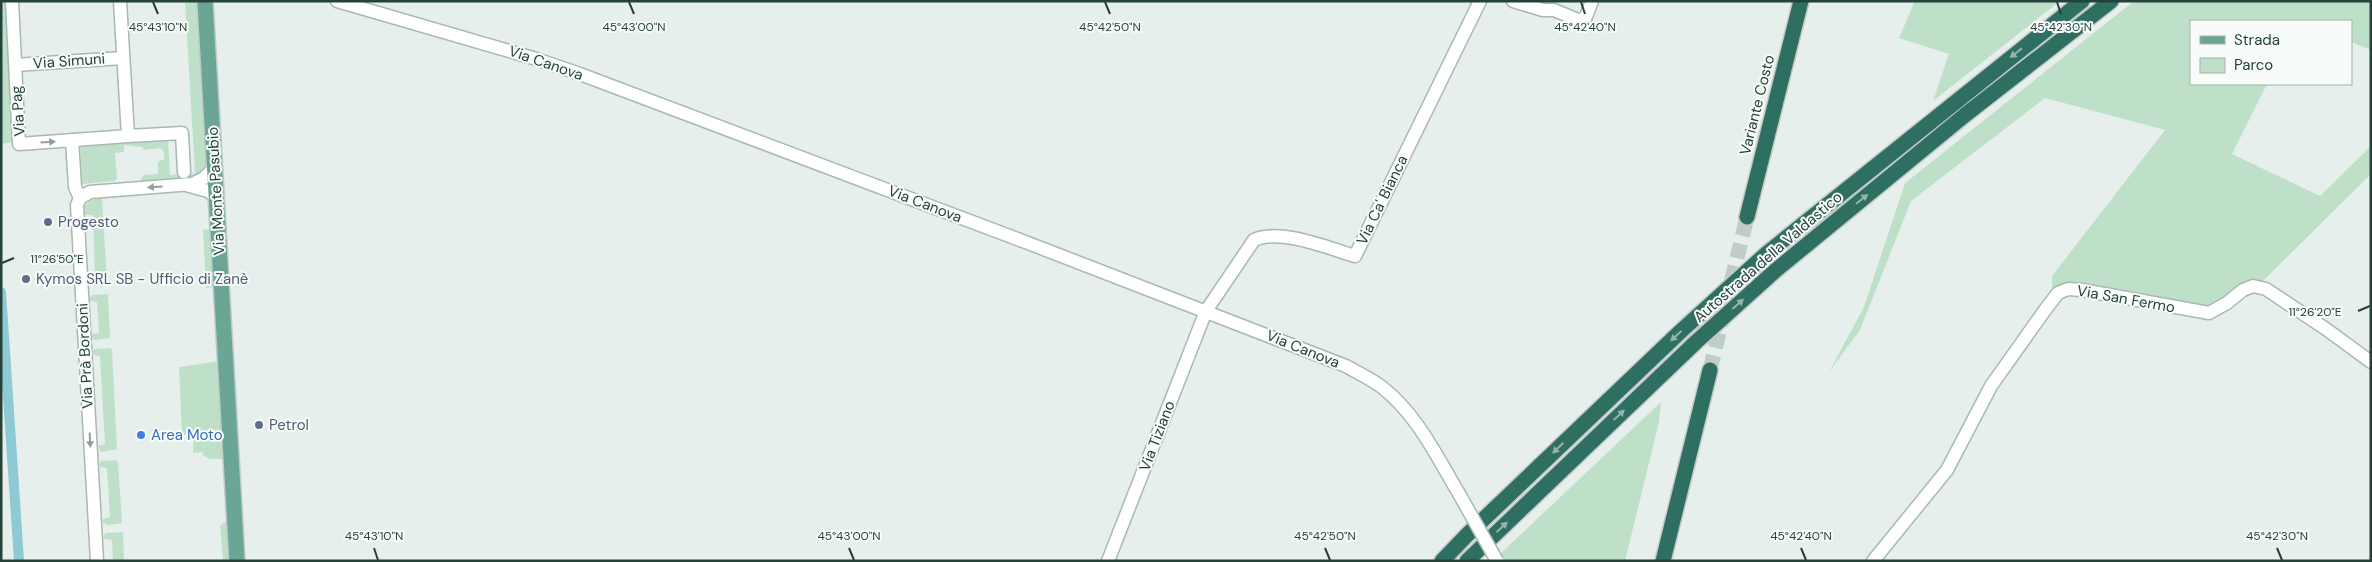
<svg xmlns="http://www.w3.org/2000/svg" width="2372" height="562" viewBox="0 0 2372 562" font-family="'DM Sans',sans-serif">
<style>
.green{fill:#bfe0c8}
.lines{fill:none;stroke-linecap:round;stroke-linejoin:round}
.canal{stroke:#8ec9d4;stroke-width:10}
.highway-tunnel{stroke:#bfccc8;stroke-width:15;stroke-dasharray:15 8;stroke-linecap:butt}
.minor-casing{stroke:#a8b8b2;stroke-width:15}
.major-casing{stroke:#c2cac8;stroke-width:18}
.highway-casing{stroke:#c2cac8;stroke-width:18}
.minor{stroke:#fff;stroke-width:12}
.major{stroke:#6aa596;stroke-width:15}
.highway{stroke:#2f6f62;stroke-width:15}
.minor-bridge-casing{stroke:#a8b8b2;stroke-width:15;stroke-linecap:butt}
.minor-bridge{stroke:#fff;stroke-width:12}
.oneway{fill:#93b5ae}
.oneway2{fill:#92a09c}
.ticks{fill:none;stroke:#24423a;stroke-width:2}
.service-dot{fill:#5c6f8a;stroke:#f7fbf9;stroke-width:2}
.shop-dot{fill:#3f7fe0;stroke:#f7fbf9;stroke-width:2}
.labels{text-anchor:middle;stroke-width:4;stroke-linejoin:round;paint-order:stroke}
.street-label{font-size:15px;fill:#24423a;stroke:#f7fbf9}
.service-label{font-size:15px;fill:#4e5e75;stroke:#f7fbf9;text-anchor:start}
.shop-label{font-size:15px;fill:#366cbe;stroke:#f7fbf9;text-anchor:start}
.ticks-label{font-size:12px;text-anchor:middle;fill:#24423a;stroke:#f7fbf9;stroke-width:4;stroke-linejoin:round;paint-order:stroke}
</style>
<rect width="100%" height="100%" fill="#e6efeb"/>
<!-- green -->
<path class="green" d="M1 1H8L10 25 6 26 11 125V132H15V142L1 144Z
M185 1H197L210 164 196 178 140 181 144 175 158 174V162L164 159V152L160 148 144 150 142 147 124 145V152L115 153 117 179 114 181 82 184 80 143 168 139 170 175 195 174Z
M1915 1H2060L1933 101 1949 54 1899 38Z
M2134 1H2371V50L2351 42V21H2191V84H2267L2232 154 2320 196 2371 146V174L2263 281 2252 280 2230 296 2205 308 2070 286 2052 294V276L2165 130 2045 98 1911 201 1860 330 1829 372 1864 307 1905 183Z
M102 198 107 281 104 284 89 286 88 281 95 279 93 215H84L85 206 91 200Z
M211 229 214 287 206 288 203 230Z
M108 294 110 338 95 340 91 337 93 334 99 333 97 302 89 301V298L93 295Z
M110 348 112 350 117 449 101 452 98 446 105 444 100 356 94 355 92 352 95 349Z
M220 361 225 459H210L203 455V452L193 453 194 434 182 435 179 367Z
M1661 402 1659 422 1625 561H1504L1500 554Z
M116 460 118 462 122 523 108 525 102 522 103 519 110 517 107 468 100 467 99 464 101 461Z
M229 519 231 561H223L220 526Z
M123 532 124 561H113L112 540 104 539 103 536 106 533Z"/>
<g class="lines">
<!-- canal -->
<path class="canal" d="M1 292 19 561"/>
<!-- highway-tunnel -->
<path class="highway-tunnel" d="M1710 370 1747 217"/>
<!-- minor casing -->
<g class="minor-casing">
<path id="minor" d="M12 1 19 144 128 136 120 1
M337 1 533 58 580 74 1028 243 1346 366C1358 373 1372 379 1383 388 1417 415 1436 455 1458 492
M1513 1 1543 10H1554L1578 20 1585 19 1592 1
M15 65 123 58
M128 136 182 133 184 172
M72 140 75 187 80 198
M186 185 208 191 217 198
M97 561 77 205 80 198 90 192 192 184 204 178 215 167
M1108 561 1206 311 1254 240C1280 228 1328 248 1355 256L1480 1
M1873 561 1947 470 1991 386 2045 310 2058 293 2068 289 2082 290 2209 313 2227 303 2243 290 2253 286 2266 289 2326 329 2371 362"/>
</g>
<!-- major casing -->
<g class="major-casing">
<path id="major" d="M205 1 237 561"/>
</g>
<!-- highway casing -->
<g class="highway-casing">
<path id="highway" d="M1747 217 1801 1
M1442 561 1467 535 1681 331 1766 254 2082 1
M1467 561 1696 342 1776 270 1965 115 2111 1
M1663 561 1710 370"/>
</g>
<!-- minor -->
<use href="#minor" class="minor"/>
<!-- major -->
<use href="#major" class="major"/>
<!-- highway -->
<use href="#highway" class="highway"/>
<!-- minor-bridge casing -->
<g class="minor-bridge-casing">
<path id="minor-bridge" d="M1458 492 1497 561"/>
</g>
<!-- minor-bridge -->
<use href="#minor-bridge" class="minor-bridge"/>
</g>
<!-- one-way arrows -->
<defs><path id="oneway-solid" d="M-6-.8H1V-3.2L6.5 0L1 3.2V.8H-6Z" transform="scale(1.25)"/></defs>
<g class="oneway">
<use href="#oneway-solid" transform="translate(2016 53) rotate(142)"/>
<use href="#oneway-solid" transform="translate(1862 199) rotate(-39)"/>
<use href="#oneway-solid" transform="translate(1738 304) rotate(-42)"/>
<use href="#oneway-solid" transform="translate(1676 336) rotate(137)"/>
<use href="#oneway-solid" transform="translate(1619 415) rotate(-43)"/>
<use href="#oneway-solid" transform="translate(1558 448) rotate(136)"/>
<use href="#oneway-solid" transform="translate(1502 527) rotate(-43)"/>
</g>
<g class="oneway2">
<use href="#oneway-solid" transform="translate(48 142) rotate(-4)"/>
<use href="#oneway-solid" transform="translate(155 187) rotate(176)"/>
<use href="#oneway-solid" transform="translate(90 440) rotate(87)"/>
</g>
<!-- ticks -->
<path class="ticks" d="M153 2 158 14M629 2 634 14M1105 2 1110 14M1581 2 1585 14M2057 2 2061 14M2 263 14 258M2358 311 2370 306M374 548 378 560M849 548 854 560M1325 548 1330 560M1801 548 1806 560M2277 548 2282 560"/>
<!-- markers -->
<g class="service-dot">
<circle cx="48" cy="222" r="5"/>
<circle cx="26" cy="279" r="5"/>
<circle cx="259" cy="425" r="5"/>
</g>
<circle class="shop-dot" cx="141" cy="435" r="5"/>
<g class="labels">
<!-- street labels -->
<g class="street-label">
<text transform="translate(69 61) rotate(-4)" y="5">Via Simuni</text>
<text transform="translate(546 63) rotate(19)" y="5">Via Canova</text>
<text transform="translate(1757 105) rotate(-76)" y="5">Variante Costo</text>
<text transform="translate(18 111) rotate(-94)" y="5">Via Pag</text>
<text transform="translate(216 191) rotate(-93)" y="5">Via Monte Pasubio</text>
<text transform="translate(1382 200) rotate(-64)" y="5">Via Ca' Bianca</text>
<text transform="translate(925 204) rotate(21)" y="5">Via Canova</text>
<text transform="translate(1768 257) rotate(-41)" y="5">Autostrada della Valdastico</text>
<text transform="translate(2126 299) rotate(10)" y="5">Via San Fermo</text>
<text transform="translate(1303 349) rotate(22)" y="5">Via Canova</text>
<text transform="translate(85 356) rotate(-93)" y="5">Via Prà Bordoni</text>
<text transform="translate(1157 436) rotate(-69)" y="5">Via Tiziano</text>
</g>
<!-- service labels -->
<g class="service-label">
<text x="58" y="227">Progesto</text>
<text x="36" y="284">Kymos SRL SB - Ufficio di Zanè</text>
<text x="269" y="430">Petrol</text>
</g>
<!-- shop labels -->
<g class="shop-label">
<text x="151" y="440">Area Moto</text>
</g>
</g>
<g class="ticks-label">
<text x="158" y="31">45°43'10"N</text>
<text x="634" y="31">45°43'00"N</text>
<text x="1110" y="31">45°42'50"N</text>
<text x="2061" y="31">45°42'30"N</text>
<text x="1585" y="31">45°42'40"N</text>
<text x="57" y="263">11°26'50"E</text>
<text x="2315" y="316">11°26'20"E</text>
<text x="374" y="540">45°43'10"N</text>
<text x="849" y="540">45°43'00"N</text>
<text x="1325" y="540">45°42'50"N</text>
<text x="1801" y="540">45°42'40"N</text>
<text x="2277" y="540">45°42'30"N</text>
</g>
<!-- border -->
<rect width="2372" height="562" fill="none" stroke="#24423a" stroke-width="5"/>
<!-- legend -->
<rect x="2190" y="20" width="162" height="65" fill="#f7fbf9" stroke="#a3b1ad"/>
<rect x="2200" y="36" width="25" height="8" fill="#6aa596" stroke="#a3b1ad"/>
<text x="2234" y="45" font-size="15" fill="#24423a">Strada</text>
<rect x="2200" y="58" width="25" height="15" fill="#bfe0c8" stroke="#a3b1ad"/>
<text x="2234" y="70" font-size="15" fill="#24423a">Parco</text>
</svg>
